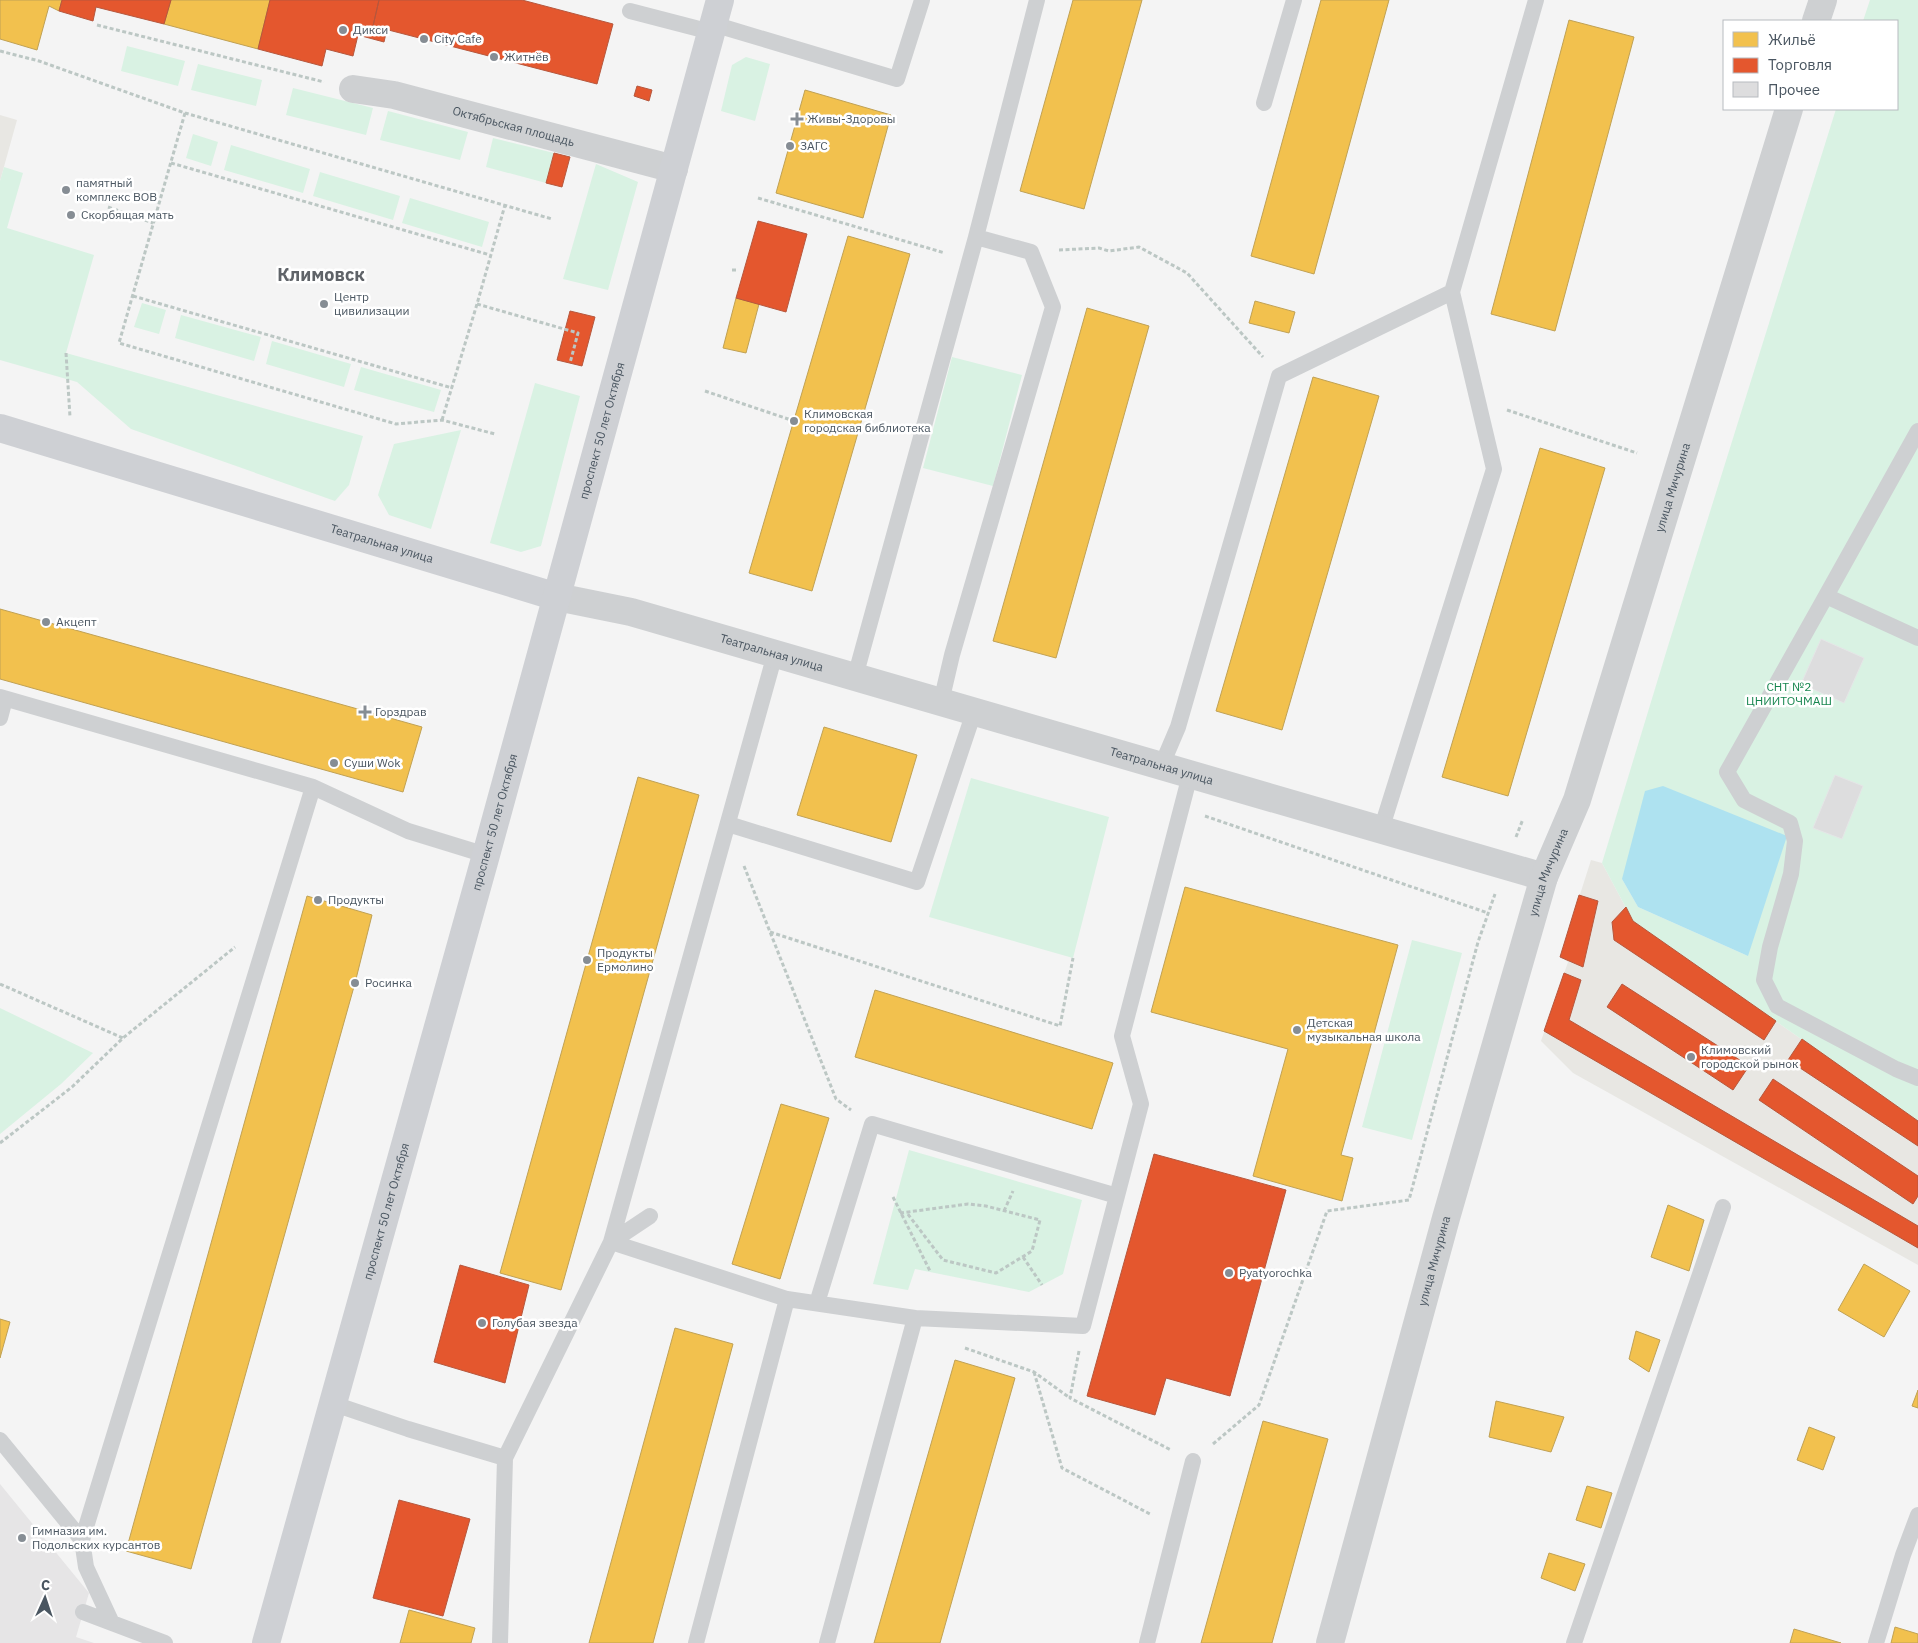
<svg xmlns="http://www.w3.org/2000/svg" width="1918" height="1643" viewBox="0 0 1918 1643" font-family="'IBM Plex Sans',sans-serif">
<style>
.commercial{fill:#e8e7e3}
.education{fill:#e6e5e6}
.green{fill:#d9f2e3;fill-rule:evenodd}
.water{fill:#aee2f0}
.homes{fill:#f2c14e;stroke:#c0a154}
.shops{fill:#e4572e;stroke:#b6573d}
.building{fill:#ddddde;stroke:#e5e6e7}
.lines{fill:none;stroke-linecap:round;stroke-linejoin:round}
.path{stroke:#bcc7c4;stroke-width:3;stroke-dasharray:4 2.5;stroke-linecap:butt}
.lane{stroke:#ced0d2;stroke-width:16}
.street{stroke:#ced0d2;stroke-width:28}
.secondary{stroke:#ced0d4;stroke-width:28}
.poi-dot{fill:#868d94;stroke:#fff;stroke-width:2}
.labels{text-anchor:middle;stroke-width:5;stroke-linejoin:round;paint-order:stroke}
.poi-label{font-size:12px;fill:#4a5661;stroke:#fff;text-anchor:start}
.street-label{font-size:12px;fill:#4a5661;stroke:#fff}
.park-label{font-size:12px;fill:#17864f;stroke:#fff}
.district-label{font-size:18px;font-weight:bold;fill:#5f6368;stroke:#fff}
</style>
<rect width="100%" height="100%" fill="#f4f4f4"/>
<!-- commercial -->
<path class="commercial" d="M0 115 17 120 0 181Z
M1591 860 1602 863 1633 921 1918 1121V1265L1573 1073 1541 1041 1568 962 1560 957Z"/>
<!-- education -->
<path class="education" d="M0 1484 89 1593 76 1637 94 1643H0Z"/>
<!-- green -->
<path class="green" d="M1870 0H1918V1121L1633 921 1602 863 1668 646 1836 109H1897V21H1863ZM1622 879 1748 956 1638 907Z
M127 46 185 61 178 86 121 71Z
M746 57 770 64 755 121 721 111 732 65Z
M198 64 262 80 256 106 191 90Z
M293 88 373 108 366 135 286 115Z
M388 111 468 132 460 160 380 140Z
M193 134 218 142 211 166 186 158Z
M493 138 554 153 546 183 486 167Z
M231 145 310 169 303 193 224 170Z
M596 164 638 182 608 290 563 279Z
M4 167 23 173 7 228 94 255 66 353 363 436 349 485 335 501 131 429 77 382 0 360V181Z
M320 172 400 196 393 220 313 196Z
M410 198 489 222 482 247 402 223Z
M142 303 166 310 159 334 134 327Z
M181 315 261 337 254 361 175 338Z
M272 341 351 364 344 387 266 364Z
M952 357 1022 375 993 486 923 468Z
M361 367 441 390 434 412 354 390Z
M535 383 580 396 541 546 521 552 490 543Z
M461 430 431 529 389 515 378 495 394 444Z
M971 778 1109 817 1073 958 929 917Z
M1412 940 1462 953 1412 1140 1362 1127Z
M0 1008 93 1053 61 1084 0 1134Z
M909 1150 1082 1200 1063 1274 1029 1292 915 1269 908 1290 873 1284Z"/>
<!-- water -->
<path class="water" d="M1663 786 1787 836 1748 956 1638 907 1622 879 1645 791Z"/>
<!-- homes -->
<path class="homes" d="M0 0H62L59 11 49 6 37 50 0 39Z
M171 0H270L258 49 164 24Z
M1073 0H1142L1084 209 1020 191Z
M1321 0H1389L1314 274 1251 256Z
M1569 20 1634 37 1555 331 1491 314Z
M805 90 891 115 863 218 776 193Z
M848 236 910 254 812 591 749 573Z
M736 298 759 304 746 353 723 348Z
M1255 301 1295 312 1289 333 1249 323Z
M1087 308 1149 326 1056 658 993 641Z
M1313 377 1379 396 1282 730 1216 711Z
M1540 448 1605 468 1508 796 1442 777Z
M0 609 422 727 403 792 0 679Z
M824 727 917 755 891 842 797 815Z
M638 777 699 795 561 1290 500 1273Z
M1185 887 1398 945 1341 1155 1353 1158 1342 1201 1253 1176 1288 1049 1151 1012Z
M307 896 372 915 355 983 191 1569 126 1551Z
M875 990 1113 1063 1092 1129 855 1057Z
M781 1104 829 1118 780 1279 732 1264Z
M1668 1205 1704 1220 1689 1271 1651 1257Z
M1864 1264 1910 1291 1884 1337 1838 1310Z
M0 1319 10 1322 0 1358Z
M675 1328 733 1344 653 1643H589Z
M1636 1331 1660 1340 1649 1372 1629 1359Z
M955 1360 1015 1378 940 1643H874Z
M1918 1390V1408L1912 1406Z
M1496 1401 1564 1417 1551 1452 1489 1437Z
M1263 1421 1328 1439 1272 1643H1201Z
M1809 1427 1835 1437 1823 1470 1797 1460Z
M1587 1486 1612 1493 1601 1528 1576 1520Z
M1549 1553 1585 1564 1575 1591 1541 1578Z
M409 1610 475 1628 471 1643H400Z
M1895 1627 1918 1634V1643H1891Z
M1794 1629 1841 1643H1790Z"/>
<!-- shops -->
<path class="shops" d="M62 0H171L164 24 96 7 93 21 59 11Z
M270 0H379L373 26 387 29 384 42 358 35 353 56 326 49 322 66 258 49Z
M379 0H522L613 24 597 84 373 26Z
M637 86 652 90 649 101 634 96Z
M554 153 570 157 562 187 546 183Z
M758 221 807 234 786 312 736 298Z
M570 311 595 317 582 366 557 360Z
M1579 895 1598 901 1583 967 1560 957Z
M1626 907 1633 921 1776 1021 1764 1040 1614 940 1612 922Z
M1564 973 1581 980 1569 1020 1918 1226V1248L1544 1031Z
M1622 984 1749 1066 1733 1090 1607 1007Z
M1802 1039 1918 1121V1146L1788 1060Z
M1773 1079 1918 1176V1196L1913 1204 1759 1100Z
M1154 1154 1286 1190 1230 1396 1166 1378 1155 1415 1087 1396Z
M460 1265 529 1285 505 1383 434 1362Z
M399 1500 470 1519 443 1616 373 1598Z"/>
<!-- building -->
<path class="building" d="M1821 639 1864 658 1844 703 1801 684Z
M1835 775 1863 786 1842 839 1813 828Z"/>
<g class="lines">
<!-- path -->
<path class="path" d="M97 25 324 82
M0 51 39 61 185 113 552 219
M185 113 119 343 396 424 442 420 495 434
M171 163 490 255
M758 198 945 253
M108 207 153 223
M1059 250 1099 248 1109 251 1139 247 1187 273 1263 357
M732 270H737
M133 296 452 388
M477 304 578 333 570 363
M66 353 70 417
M705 391 794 421
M1507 410 1637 453
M442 420 477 304 505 205
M1205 816 1488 913
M1516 837 1523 819
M744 866 836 1099 851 1110
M770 932 1060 1026 1073 958
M0 984 123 1038
M0 1143 72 1087 123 1038 235 947
M893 1197 930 1271
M1004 1211 1013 1191
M900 1213 968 1204 986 1206 1040 1220 1032 1251 996 1273 943 1260 907 1213
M1023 1257 1042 1285
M965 1348 1034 1372 1070 1398
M1079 1351 1070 1398 1171 1450
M1034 1372 1062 1468 1152 1515
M1213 1444 1259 1405 1327 1211 1409 1200 1478 942 1495 894"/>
<!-- lane -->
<path class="lane" d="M630 11 711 32
M713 24 897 79 922 0
M1264 103 1294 0
M976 237 1037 0
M1826 596 1918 431
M1918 638 1826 596 1727 772 1744 800 1790 823 1795 841 1791 874 1770 947 1764 980 1777 1006 1896 1069 1918 1078
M775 654 611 1242 787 1299
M855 677 976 237 1031 252 1053 307 952 655 941 702
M0 697 313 787 408 831 486 855
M0 718 5 699
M1161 767 1178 727 1279 376 1452 292
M728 824 917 882 974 712
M1381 830 1494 469 1452 292 1536 0
M817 1303 872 1124 1117 1196
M334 1404 408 1429 505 1458 500 1643
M0 1440 82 1540 86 1567 112 1623 165 1643
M505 1458 611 1242 650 1216
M82 1540 313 787
M83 1612 112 1623
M696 1643 787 1299 915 1318
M827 1643 915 1318 1083 1326 1141 1104 1122 1036 1190 775
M1147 1643 1193 1461
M1574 1643 1723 1207
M1876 1643 1903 1555 1918 1515"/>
<!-- street -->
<g class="street">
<path d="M1816 21 1823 0"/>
<path id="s1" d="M353 89 394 95 674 169"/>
<path id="s2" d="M557 597 631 612 1544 877"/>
<path id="s3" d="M1330 1643 1446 1218 1544 877 1577 800 1789 109"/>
</g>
<!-- secondary -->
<g class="secondary">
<path id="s4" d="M0 428 557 597"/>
<path id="s5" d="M266 1643 486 855 720 0"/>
</g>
</g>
<!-- markers -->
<g class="poi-dot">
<circle cx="343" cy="30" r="5"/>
<circle cx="424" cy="39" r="5"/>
<circle cx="494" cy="57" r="5"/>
<path d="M794.5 111.5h5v5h5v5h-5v5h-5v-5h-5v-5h5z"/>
<circle cx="790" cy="146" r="5"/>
<circle cx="66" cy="190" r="5"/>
<circle cx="71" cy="215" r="5"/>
<circle cx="324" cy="304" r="5"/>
<circle cx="794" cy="421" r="5"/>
<circle cx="46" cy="622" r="5"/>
<path d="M362.5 704.5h5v5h5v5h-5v5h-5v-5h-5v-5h5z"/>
<circle cx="334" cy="763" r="5"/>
<circle cx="318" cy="900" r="5"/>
<circle cx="587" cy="960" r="5"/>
<circle cx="355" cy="983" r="5"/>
<circle cx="1297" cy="1030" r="5"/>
<circle cx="1691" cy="1057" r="5"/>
<circle cx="1229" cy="1273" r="5"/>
<circle cx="482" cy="1323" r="5"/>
<circle cx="22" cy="1538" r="5"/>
</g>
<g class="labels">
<!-- poi labels -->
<g class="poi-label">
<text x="353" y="34">Дикси</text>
<text x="434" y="43">City Cafe</text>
<text x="504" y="61">Житнёв</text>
<text x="807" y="123">Живы-Здоровы</text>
<text x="800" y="150">ЗАГС</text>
<text x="76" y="187">памятный<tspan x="76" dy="14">комплекс ВОВ</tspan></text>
<text x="81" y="219">Скорбящая мать</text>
<text x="334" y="301">Центр<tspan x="334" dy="14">цивилизации</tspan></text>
<text x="804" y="418">Климовская<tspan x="804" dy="14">городская библиотека</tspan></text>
<text x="56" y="626">Акцепт</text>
<text x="375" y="716">Горздрав</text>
<text x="344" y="767">Суши Wok</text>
<text x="328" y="904">Продукты</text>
<text x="597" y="957">Продукты<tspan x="597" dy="14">Ермолино</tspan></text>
<text x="365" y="987">Росинка</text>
<text x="1307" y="1027">Детская<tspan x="1307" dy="14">музыкальная школа</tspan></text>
<text x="1701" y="1054">Климовский<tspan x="1701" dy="14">городской рынок</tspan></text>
<text x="1239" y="1277">Pyatyorochka</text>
<text x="492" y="1327">Голубая звезда</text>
<text x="32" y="1535">Гимназия им.<tspan x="32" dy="14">Подольских курсантов</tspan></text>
</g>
<!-- street labels -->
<g class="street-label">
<text dy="4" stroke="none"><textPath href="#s1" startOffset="165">Октябрьская площадь</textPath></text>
<text dy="4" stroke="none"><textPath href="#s5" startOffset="1258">проспект 50 лет Октября</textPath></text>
<text dy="4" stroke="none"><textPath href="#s3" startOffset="1206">улица Мичурина</textPath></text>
<text dy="4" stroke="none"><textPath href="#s4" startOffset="399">Театральная улица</textPath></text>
<text dy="4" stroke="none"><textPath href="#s2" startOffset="222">Театральная улица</textPath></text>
<text dy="4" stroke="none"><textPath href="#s2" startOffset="628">Театральная улица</textPath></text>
<text dy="4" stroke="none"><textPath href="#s5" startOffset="852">проспект 50 лет Октября</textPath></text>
<text dy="4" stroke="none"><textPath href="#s3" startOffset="801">улица Мичурина</textPath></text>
<text dy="4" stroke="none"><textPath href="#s5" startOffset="448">проспект 50 лет Октября</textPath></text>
<text dy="4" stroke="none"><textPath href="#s3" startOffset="396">улица Мичурина</textPath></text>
</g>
<!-- park labels -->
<g class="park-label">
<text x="1789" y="691">СНТ №2<tspan x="1789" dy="14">ЦНИИТОЧМАШ</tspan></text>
</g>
<!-- district labels -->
<g class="district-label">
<text x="321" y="281">Климовск</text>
</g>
</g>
<!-- legend -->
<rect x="1723" y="20" width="175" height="90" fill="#ffffff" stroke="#b7bbc0"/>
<rect x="1733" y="32" width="25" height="15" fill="#f2c14e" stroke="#b7bbc0"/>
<text x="1768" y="45" font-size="15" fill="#4a5661">Жильё</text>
<rect x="1733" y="58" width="25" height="15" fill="#e4572e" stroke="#b7bbc0"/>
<text x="1768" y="70" font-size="15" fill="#4a5661">Торговля</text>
<rect x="1733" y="82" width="25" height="15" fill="#ddddde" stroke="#b7bbc0"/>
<text x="1768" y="95" font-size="15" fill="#4a5661">Прочее</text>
<!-- north arrow -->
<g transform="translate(45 1598) rotate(3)" stroke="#ffffff" stroke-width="4" paint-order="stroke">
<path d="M0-4L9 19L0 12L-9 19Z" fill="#4a5661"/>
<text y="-8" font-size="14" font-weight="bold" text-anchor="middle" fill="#4a5661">С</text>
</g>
</svg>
